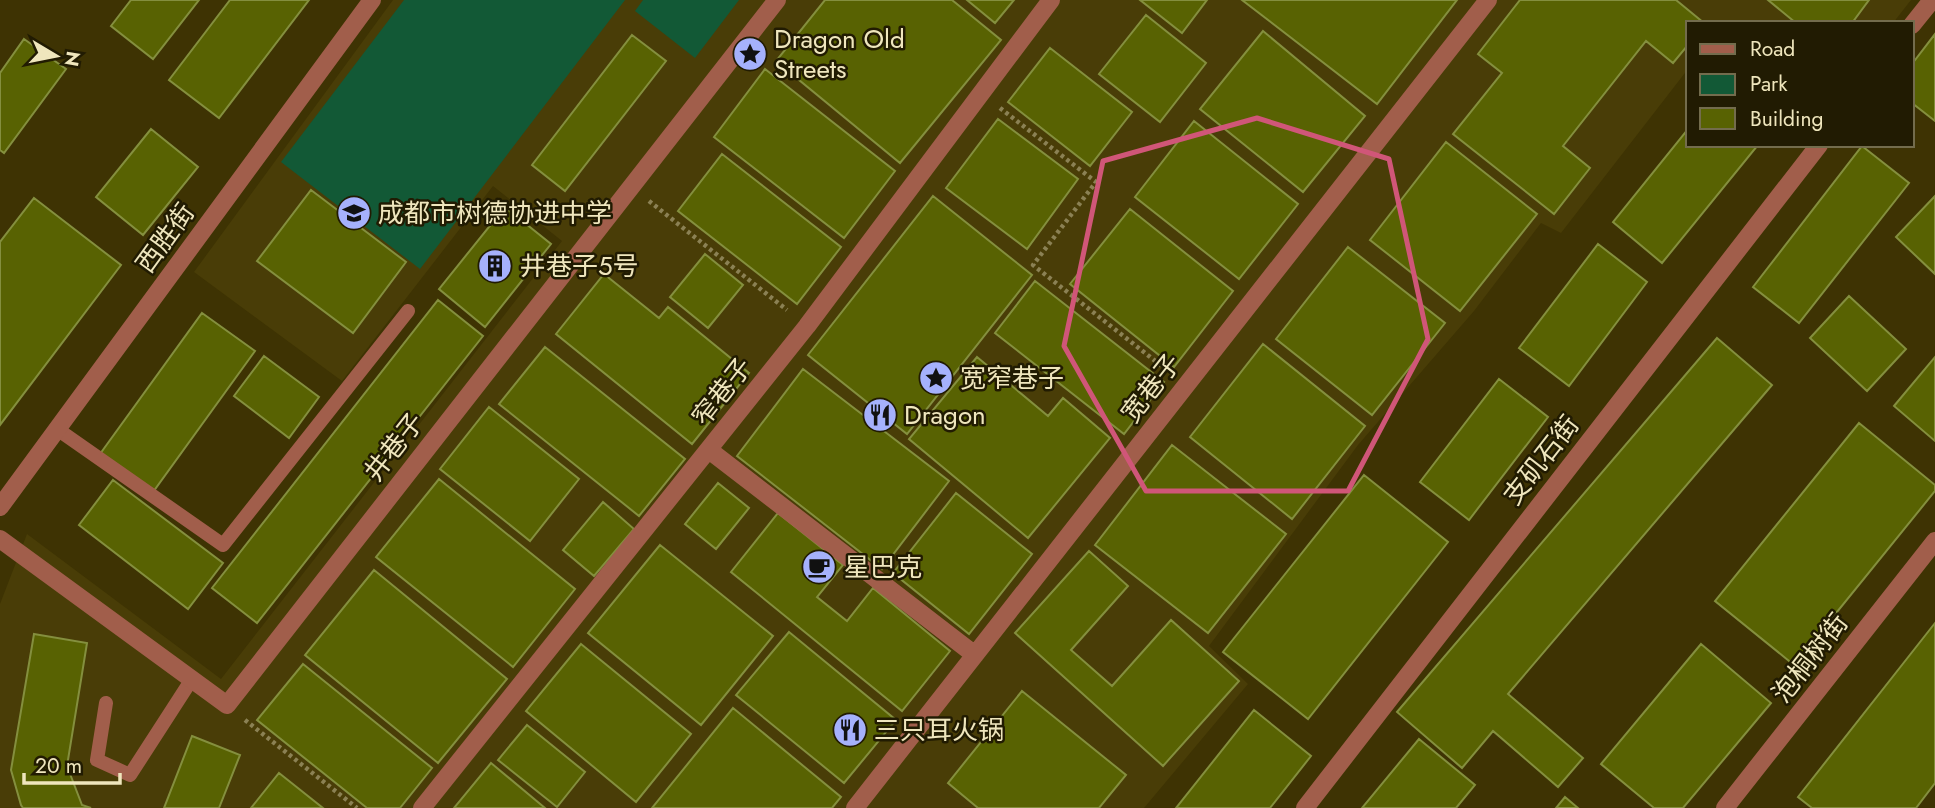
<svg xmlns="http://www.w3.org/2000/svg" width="1935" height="808" viewBox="0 0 1935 808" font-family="Jost,'Noto Sans SC',sans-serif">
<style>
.built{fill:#493d07}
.green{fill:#125936}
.building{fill:#586202;stroke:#848f3e;stroke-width:2}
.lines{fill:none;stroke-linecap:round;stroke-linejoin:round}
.path{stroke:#8b8154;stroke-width:4.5;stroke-dasharray:3.5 3.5;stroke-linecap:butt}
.lane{stroke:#a15e4b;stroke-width:14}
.street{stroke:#a15e4b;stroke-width:18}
.marked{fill:none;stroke:#d05678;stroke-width:5;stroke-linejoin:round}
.labels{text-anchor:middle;stroke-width:5;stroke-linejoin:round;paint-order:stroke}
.poi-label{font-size:26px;fill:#efe6bd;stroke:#211b02;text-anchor:start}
.street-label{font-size:26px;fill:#efe6bd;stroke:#211b02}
</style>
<rect width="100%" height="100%" fill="#3e3303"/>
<!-- built -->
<path class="built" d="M393 0H1911L1893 23H1688V69L1561 233 1541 223 1474 311 1358 445 1209 646 1248 684 1144 808H0V604L27 534 221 679 562 241 493 186 342 381 194 272Z"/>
<!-- green -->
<path class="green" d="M404 0H625L420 269 281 162Z
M643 0H739L695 58 635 11Z"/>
<!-- building -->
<path class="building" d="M131 0H199L153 59 111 26Z
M230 0H309L219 118 169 80Z
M825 0H952L1001 40 900 163 776 61Z
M967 0H1014L995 23Z
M1140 0H1207L1182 33Z
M1242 0H1457L1377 104Z
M1520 0H1676L1704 23H1688V45L1673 63 1646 41 1563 146 1590 168 1554 214 1453 134 1502 73 1478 54Z
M1768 0H1869L1852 23H1796Z
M1146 15 1206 63 1160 122 1099 74Z
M1263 31 1365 116 1303 192 1200 109Z
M1935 34V121L1912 103V64Z
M632 35 666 61 565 191 532 165Z
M24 39 66 69 4 153 0 150V73Z
M1050 48 1132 112 1090 166 1008 102Z
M765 69 895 171 844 238 714 137Z
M998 119 1078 179 1027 249 946 188Z
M1194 121 1298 204 1239 279 1135 197Z
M151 129 198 167 143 235 96 197Z
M1688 129V145H1758L1662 263 1613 222Z
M1446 142 1537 214 1460 311 1370 240Z
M1862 146 1909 183 1799 323 1753 287Z
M722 154 841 247 797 304 678 211Z
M311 190 406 262 353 333 257 261Z
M933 196 1032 275 907 434 808 355Z
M1935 196V274L1896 237Z
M34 198 121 265 0 425V242Z
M505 207 551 244 485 327 439 289Z
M1130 209 1233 291 1174 367 1070 284Z
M1598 244 1647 282 1569 386 1519 348Z
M1348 247 1445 323 1372 415 1276 339Z
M705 254 743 285 708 328 670 297Z
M604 274 659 318 668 307 749 373 692 444 556 334Z
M1035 281 1164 382 1124 434 995 333Z
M1849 296 1906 349 1867 391 1810 338Z
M438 300 483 336 257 623 212 588Z
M202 313 255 351 153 492 100 454Z
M1717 338 1772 385 1508 694 1583 758 1558 787 1493 731 1462 768 1397 712Z
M1263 344 1365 426 1292 519 1190 437Z
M545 347 685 459 639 516 499 404Z
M264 356 319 397 289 438 234 396Z
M977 357 1048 416 1063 398 1110 438 1028 538 909 439Z
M1935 357V441L1894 406Z
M803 369 949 481 882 569 737 456Z
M1499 379 1548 417 1469 520 1420 482Z
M489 407 579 479 530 541 440 469Z
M1859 423 1935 485V491L1794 665 1715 601Z
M1172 445 1286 534 1208 633 1095 545Z
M1364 475 1448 542 1308 719 1223 652Z
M439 479 575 589 513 667 376 557Z
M113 480 223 563 188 609 79 525Z
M718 483 749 508 716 549 685 524Z
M956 493 1032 554 969 634 893 573Z
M603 502 634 529 594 576 563 550Z
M778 513 843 565 817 597 847 621 873 588 950 651 902 711 731 572Z
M660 545 773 636 701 725 588 633Z
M1089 551 1128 586 1071 650 1112 686 1171 620 1239 681 1163 766 1015 633Z
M374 570 507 679 438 763 305 655Z
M1935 623V783L1916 808H1812L1798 797Z
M789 632 896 720 844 783 736 695Z
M34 634 87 643 67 766 82 805 91 808H23L21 805 11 770Z
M581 644 691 734 636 802 526 711Z
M1701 644 1771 703 1683 808H1654L1601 764Z
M303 664 432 768 400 808H367L257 720Z
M1022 691 1126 775 1099 808H978L948 783Z
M733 708 841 797 832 808H652Z
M1254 710 1311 756 1270 808H1176Z
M527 725 585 772 557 807 498 760Z
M192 736 240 755 219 808H164Z
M1419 739 1475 785 1456 808H1362Z
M491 763 545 808H454Z
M279 773 323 808H251Z
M1565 797 1578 808H1556Z"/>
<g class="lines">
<!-- path -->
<path class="path" d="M1000 108 1096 182 1033 265 1168 371
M649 201 787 310
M245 720 357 808"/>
<!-- lane -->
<path class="lane" d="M57 429 223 545 408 311
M106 703 97 760 130 775 192 679"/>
<!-- street -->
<path class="street" d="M1912 25 1932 0
M709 450 975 655
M0 507 372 0
M0 539 227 705 777 0
M422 808 807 326 1051 0
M855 808 1488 0
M1305 808 1819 145
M1725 808 1935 541"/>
</g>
<!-- marked area -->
<path class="marked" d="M1257 118 1389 159 1428 339 1348 491H1146L1064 346 1103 161Z"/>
<!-- icons -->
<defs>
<g id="sight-disc" transform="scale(1.75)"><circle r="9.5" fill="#a5b1fc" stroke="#211b02"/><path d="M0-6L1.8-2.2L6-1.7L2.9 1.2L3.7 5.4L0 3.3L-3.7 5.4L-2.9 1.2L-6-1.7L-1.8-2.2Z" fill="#111"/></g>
<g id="school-disc" transform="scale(1.75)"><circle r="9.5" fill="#a5b1fc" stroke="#211b02"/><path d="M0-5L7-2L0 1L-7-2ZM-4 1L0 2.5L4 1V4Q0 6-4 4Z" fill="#111"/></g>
<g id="building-disc" transform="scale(1.75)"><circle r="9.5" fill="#a5b1fc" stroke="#211b02"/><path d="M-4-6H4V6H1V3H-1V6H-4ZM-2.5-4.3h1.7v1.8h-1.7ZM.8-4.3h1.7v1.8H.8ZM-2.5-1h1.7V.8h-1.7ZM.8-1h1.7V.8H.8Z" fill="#111"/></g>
<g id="restaurant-disc" transform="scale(1.75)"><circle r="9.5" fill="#a5b1fc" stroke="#211b02"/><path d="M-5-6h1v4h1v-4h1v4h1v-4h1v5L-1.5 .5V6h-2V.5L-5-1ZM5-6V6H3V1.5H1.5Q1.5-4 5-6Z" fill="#111"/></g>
<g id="cafe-disc" transform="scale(1.75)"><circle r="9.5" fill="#a5b1fc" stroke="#211b02"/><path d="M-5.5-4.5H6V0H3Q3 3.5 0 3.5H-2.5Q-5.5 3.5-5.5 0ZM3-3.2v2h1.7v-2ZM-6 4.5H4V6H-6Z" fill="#111"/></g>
</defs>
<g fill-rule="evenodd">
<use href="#sight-disc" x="750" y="54"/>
<use href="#school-disc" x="354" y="213"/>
<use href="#building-disc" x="495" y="266"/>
<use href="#sight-disc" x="936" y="378"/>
<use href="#restaurant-disc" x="880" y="415"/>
<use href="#cafe-disc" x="819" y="567"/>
<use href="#restaurant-disc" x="850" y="730"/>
</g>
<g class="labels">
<!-- poi labels -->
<g class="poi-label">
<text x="774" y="48">Dragon Old<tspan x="774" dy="30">Streets</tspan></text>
<text x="378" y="222">成都市树德协进中学</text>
<text x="520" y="275">井巷子5号</text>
<text x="960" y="387">宽窄巷子</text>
<text x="904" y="424">Dragon</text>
<text x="844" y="576">星巴克</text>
<text x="874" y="739">三只耳火锅</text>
</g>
<!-- street labels -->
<g class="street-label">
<text transform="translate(165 238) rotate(-54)" y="9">西胜街</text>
<text transform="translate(1151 388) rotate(-52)" y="9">宽巷子</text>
<text transform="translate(722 392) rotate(-52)" y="9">窄巷子</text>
<text transform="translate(394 447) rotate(-52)" y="9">井巷子</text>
<text transform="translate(1541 460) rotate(-52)" y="9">支矶石街</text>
<text transform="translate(1810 658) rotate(-52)" y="9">泡桐树街</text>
</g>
</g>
<!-- legend -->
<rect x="1686" y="21" width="228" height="126" fill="#211b02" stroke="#736c4d" stroke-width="2"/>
<rect x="1700" y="44" width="35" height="10" fill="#a15e4b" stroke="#736c4d" stroke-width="2"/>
<text x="1750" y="56" font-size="21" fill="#efe6bd">Road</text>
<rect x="1700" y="74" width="35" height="21" fill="#125936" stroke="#736c4d" stroke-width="2"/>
<text x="1750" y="91" font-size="21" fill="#efe6bd">Park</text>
<rect x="1700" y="108" width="35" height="21" fill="#586202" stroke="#736c4d" stroke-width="2"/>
<text x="1750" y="126" font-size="21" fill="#efe6bd">Building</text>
<!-- north arrow -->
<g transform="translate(56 56) rotate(100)" stroke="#211b02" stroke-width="5" paint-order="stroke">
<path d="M0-5L12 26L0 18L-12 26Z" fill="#efe6bd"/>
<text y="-10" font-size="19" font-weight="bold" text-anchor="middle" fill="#efe6bd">N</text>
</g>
<!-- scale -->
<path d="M24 773v10h96v-10" fill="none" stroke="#efe6bd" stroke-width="3.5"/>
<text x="35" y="773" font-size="21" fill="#efe6bd" stroke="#211b02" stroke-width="5" paint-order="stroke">20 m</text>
</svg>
